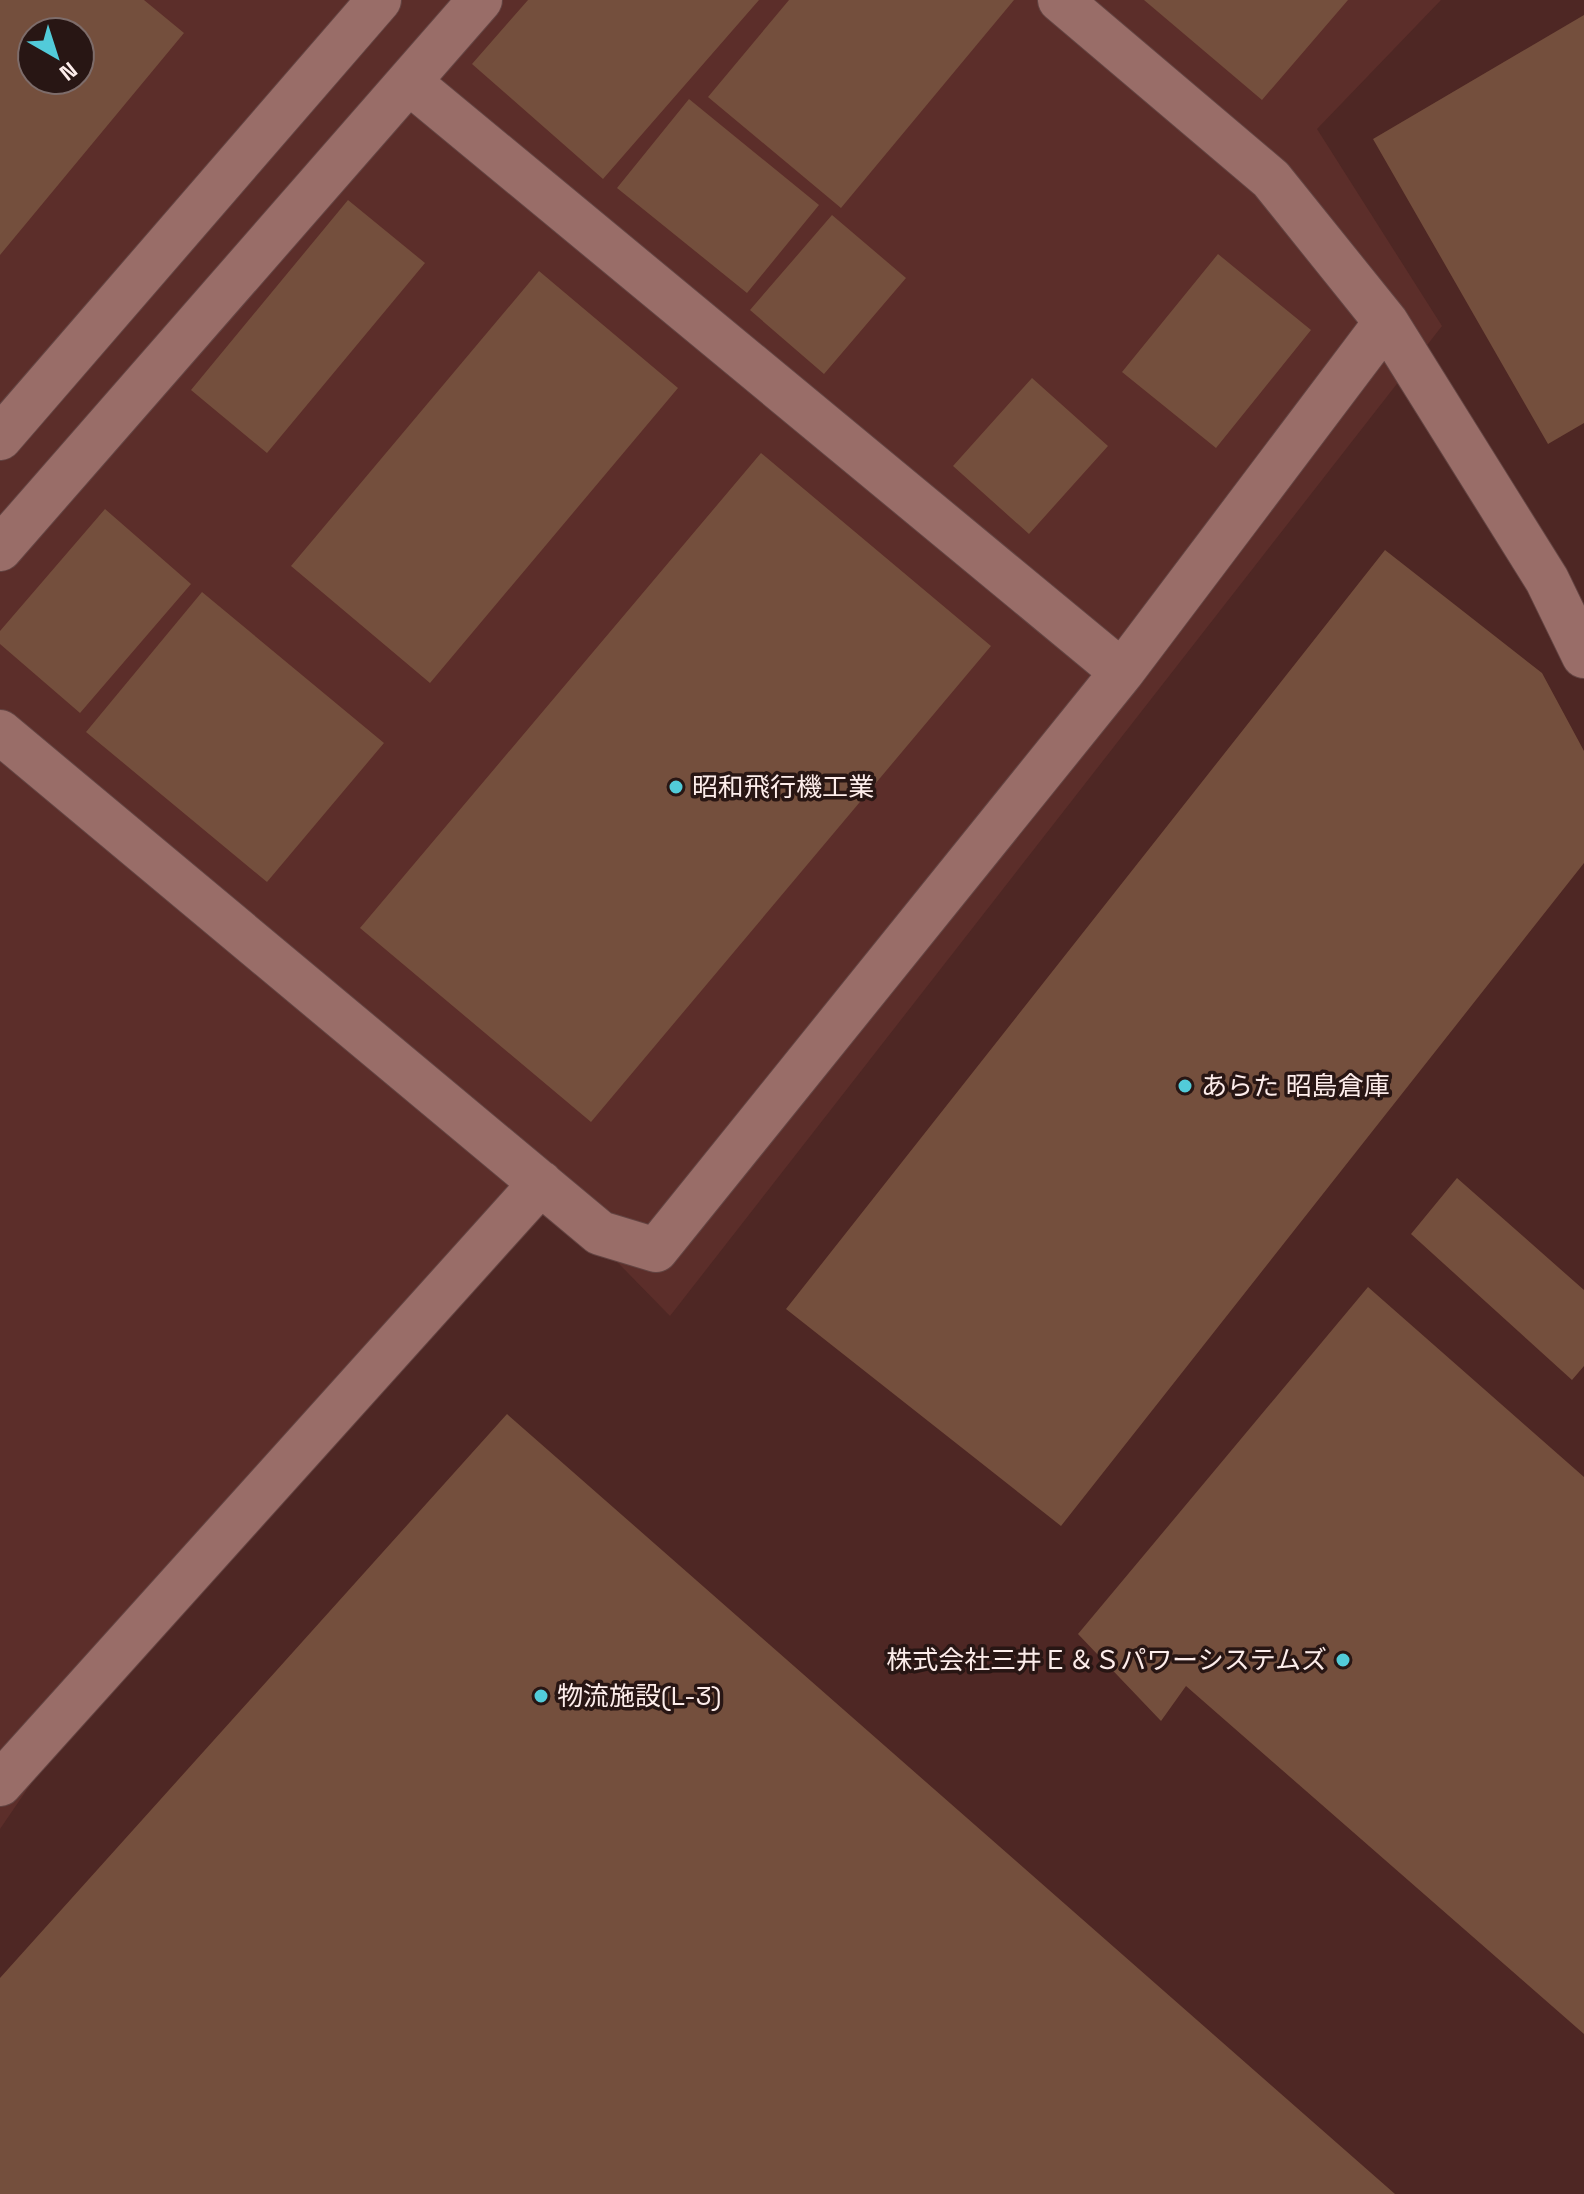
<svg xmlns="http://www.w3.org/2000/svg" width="1584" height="2194" viewBox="0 0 1584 2194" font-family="'Space Grotesk','Noto Sans JP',sans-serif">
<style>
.built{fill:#5c2e2a;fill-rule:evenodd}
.building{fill:#744f3d;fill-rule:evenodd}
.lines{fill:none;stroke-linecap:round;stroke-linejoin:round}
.minor-casing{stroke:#634442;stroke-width:46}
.minor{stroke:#996d68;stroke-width:44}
.poi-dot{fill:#52cbd9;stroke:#281614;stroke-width:3}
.labels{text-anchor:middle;stroke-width:7;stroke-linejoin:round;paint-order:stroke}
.poi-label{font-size:26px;fill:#fdedeb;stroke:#281614;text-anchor:start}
</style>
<rect width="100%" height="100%" fill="#4e2724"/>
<!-- built -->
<path class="built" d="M0 0H1441L1317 129 1442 326 670 1316 541 1184 130 1639 0 1829ZM32 32H80V80H32Z"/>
<!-- building -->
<path class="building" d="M0 0H144L184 33 0 255ZM32 32H80V80H32Z
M528 0H759L603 179 472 64Z
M789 0H1014L841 208 708 97Z
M1144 0H1348L1262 100Z
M1584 15V423L1548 444 1373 139Z
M689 99 819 205 747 293 617 188Z
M348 200 425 263 267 453 191 390Z
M832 215 906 278 824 374 750 310Z
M1218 254 1311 330 1216 448 1122 372Z
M539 271 678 388 430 683 291 566Z
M1032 378 1108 446 1029 534 953 466Z
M761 453 991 646 591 1122 360 928Z
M105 509 191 584 80 713 0 644V631Z
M1385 550 1542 673 1584 751V863L1061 1526 786 1309Z
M202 592 384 743 267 882 86 732Z
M1457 1178 1584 1290V1366L1572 1380 1411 1234Z
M1368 1287 1584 1477V2034L1186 1686 1161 1721 1078 1634Z
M507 1414 1395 2194H0V1978Z"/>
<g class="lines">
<!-- minor casing -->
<g class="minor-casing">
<path id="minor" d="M1060 0 1271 179 1386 322 1547 580 1584 656
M409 82 1122 672
M0 438 379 0
M0 549 480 0
M0 732 600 1233 656 1250 1122 672 1386 322
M0 1784 541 1183"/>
</g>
<!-- minor -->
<use href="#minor" class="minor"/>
</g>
<!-- markers -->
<g class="poi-dot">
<circle cx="676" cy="787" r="8"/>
<circle cx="1185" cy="1086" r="8"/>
<circle cx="1343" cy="1660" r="8"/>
<circle cx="541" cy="1696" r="8"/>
</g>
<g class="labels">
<!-- poi labels -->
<g class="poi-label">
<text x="692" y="796">昭和飛行機工業</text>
<text x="1201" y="1095">あらた 昭島倉庫</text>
<text x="1327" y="1669" text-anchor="end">株式会社三井Ｅ＆Ｓパワーシステムズ</text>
<text x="557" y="1705">物流施設(L-3)</text>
</g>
</g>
<!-- north arrow -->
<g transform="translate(56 56) rotate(141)"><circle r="38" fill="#281614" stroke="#7d6c6a" stroke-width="2"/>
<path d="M0-6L14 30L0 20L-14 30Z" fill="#52cbd9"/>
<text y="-12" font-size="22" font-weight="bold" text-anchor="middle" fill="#fdedeb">N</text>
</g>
</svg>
